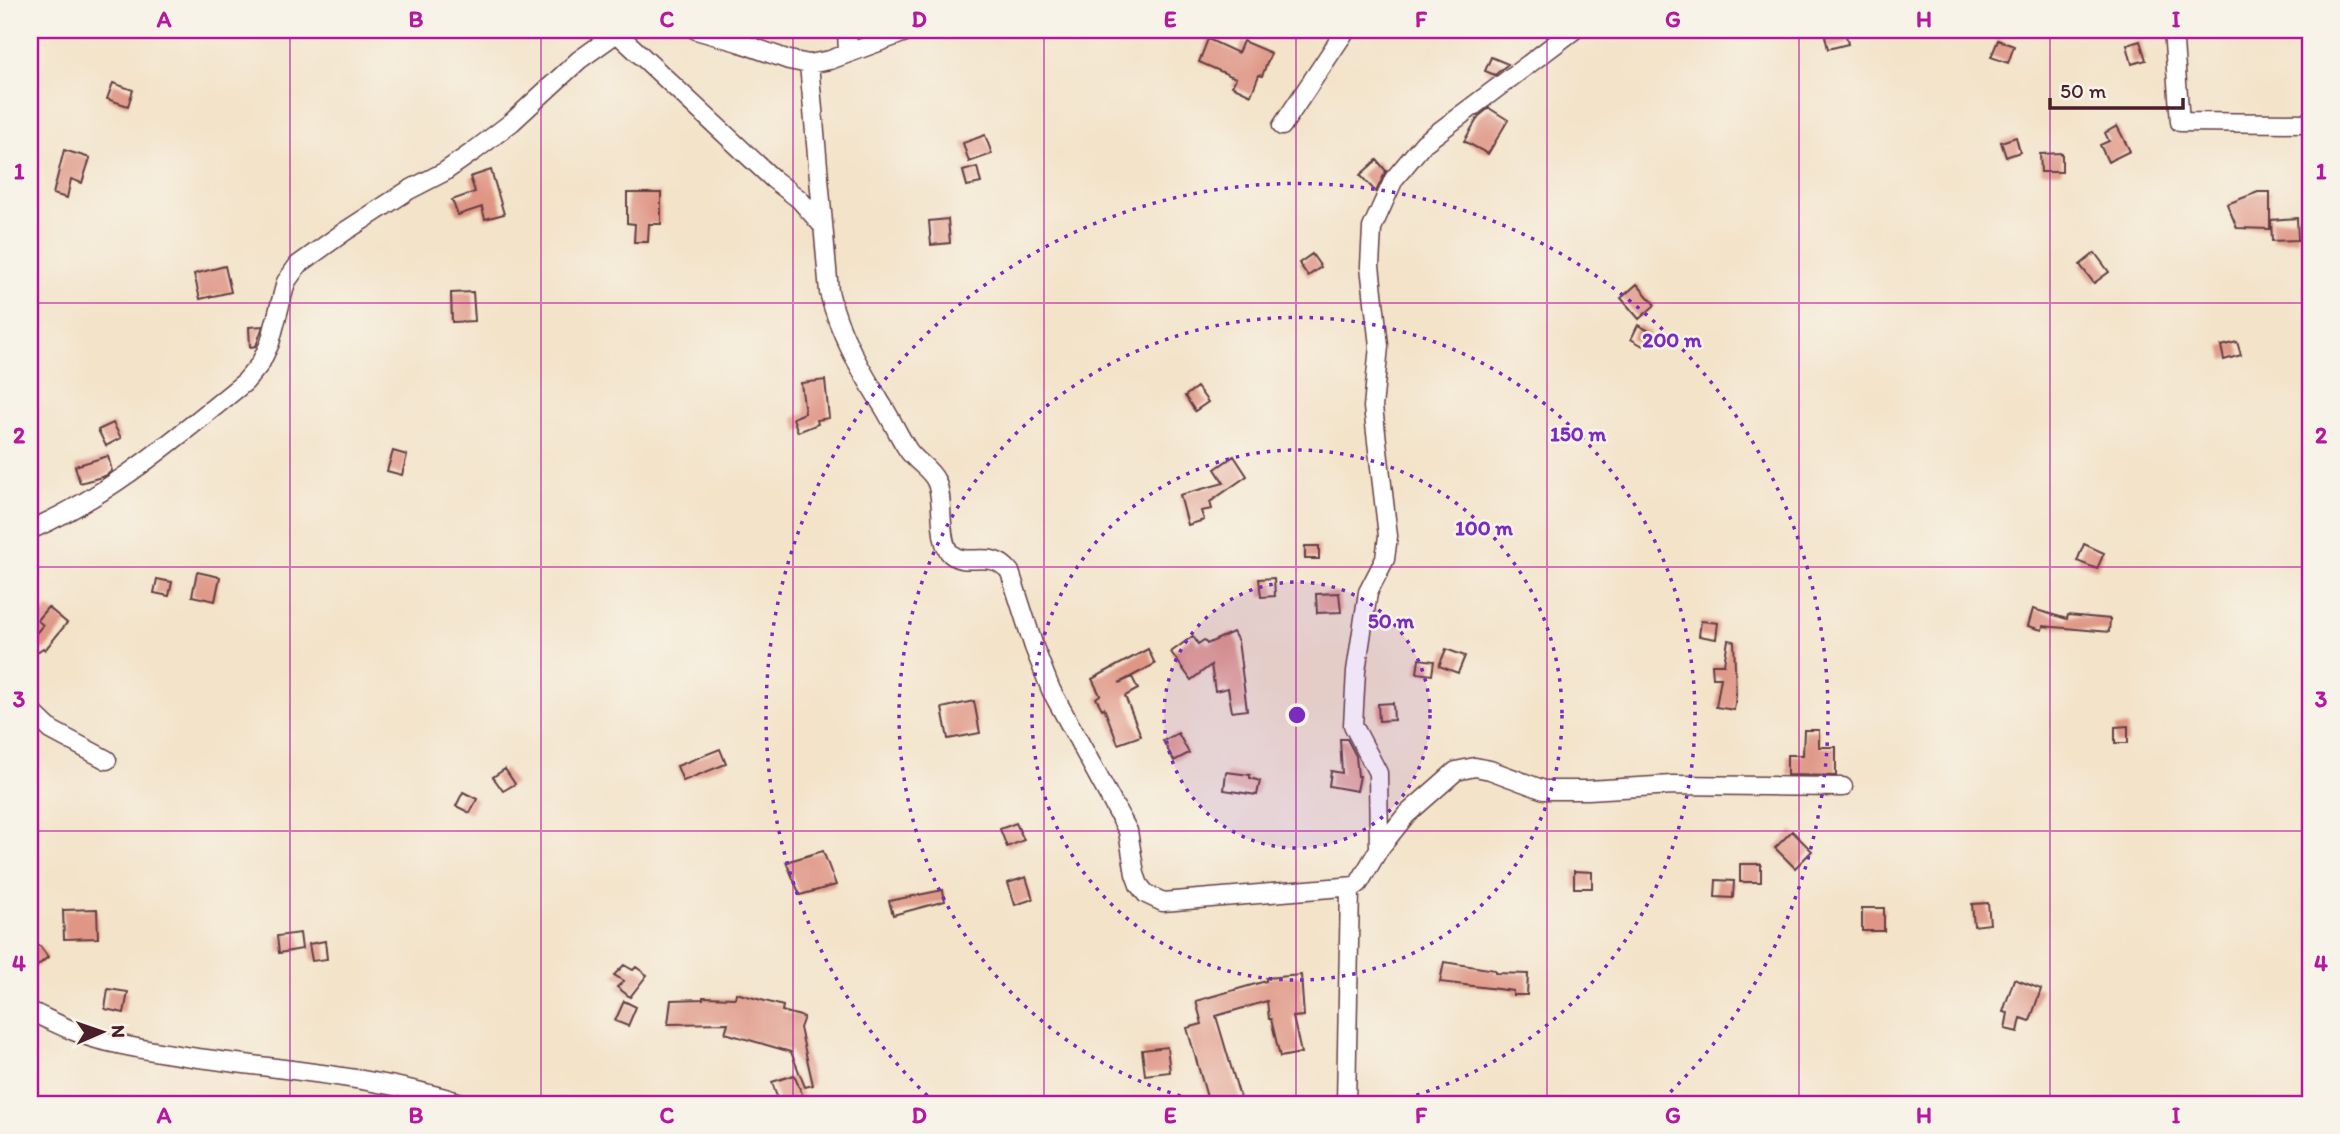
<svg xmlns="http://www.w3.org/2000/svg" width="2340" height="1134" viewBox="0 0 2340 1134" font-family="Itim,sans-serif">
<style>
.building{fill:#df9685}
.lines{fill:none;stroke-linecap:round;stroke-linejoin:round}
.minor-casing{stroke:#633c43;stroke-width:21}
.minor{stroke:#fff;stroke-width:18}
.grid{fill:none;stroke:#b5179e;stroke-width:2;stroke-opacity:0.55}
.ring{fill:none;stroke:#7b2cbf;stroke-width:3.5;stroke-dasharray:3.5 7}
.centre{fill:#7b2cbf;stroke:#f7f3e8;stroke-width:3.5}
.ring-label{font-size:21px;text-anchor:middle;font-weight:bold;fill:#7b2cbf;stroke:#f7f3e8;stroke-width:5;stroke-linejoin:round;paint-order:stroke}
.neatline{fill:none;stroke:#b5179e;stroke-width:2.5}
.grid-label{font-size:23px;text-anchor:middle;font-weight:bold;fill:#b5179e}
</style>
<rect width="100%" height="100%" fill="#f7f3e8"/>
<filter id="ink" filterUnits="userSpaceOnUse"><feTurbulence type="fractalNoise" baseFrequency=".0143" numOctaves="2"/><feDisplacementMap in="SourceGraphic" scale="14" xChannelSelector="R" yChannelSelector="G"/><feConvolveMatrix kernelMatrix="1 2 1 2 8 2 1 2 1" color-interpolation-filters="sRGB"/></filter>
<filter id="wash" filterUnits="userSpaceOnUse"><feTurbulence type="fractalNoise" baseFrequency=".00686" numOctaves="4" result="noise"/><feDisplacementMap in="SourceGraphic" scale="28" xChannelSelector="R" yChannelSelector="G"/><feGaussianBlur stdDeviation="1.57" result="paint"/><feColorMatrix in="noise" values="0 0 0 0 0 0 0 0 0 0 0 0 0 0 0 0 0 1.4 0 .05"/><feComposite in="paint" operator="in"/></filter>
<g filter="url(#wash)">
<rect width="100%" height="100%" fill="#f3e3c9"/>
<g id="blocks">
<!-- building -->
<path class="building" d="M1845 31 1848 44 1828 49 1825 36Z
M1208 39 1238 53 1243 41 1271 53 1262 76 1259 75 1251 95 1232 86 1236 78 1199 62Z
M1998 40 2014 46 2008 63 1991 57Z
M2140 41 2146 60 2132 64 2127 45Z
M1491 57 1508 64 1495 75 1485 71Z
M113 83 133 90 128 106 107 99Z
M1489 108 1508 120 1488 154 1464 141 1479 116Z
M2117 126 2130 151 2108 162 2100 145 2109 141 2105 133Z
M985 135 992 154 969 162 963 143Z
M2016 137 2020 152 2006 157 2001 142Z
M64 150 90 158 82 183 71 179 67 198 53 194Z
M2062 153V172H2041L2040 154Z
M1377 160 1386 171 1376 192 1360 175Z
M977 167 981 183 967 186 963 171Z
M491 170 504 214 485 219 482 207 458 215 452 200 475 192 470 177Z
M2258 192H2270V229L2237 228 2227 204Z
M627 193H661V224H649L648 242H634L635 224 627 223Z
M2297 218 2298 240 2272 241 2271 220Z
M948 219 950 243 931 245 929 221Z
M2095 253 2109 272 2094 283 2080 265Z
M1312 254 1321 267 1308 276 1299 263Z
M225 266 231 292 200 299 194 274Z
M1637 284 1655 305 1639 319 1621 298Z
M473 292 475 321 452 322 451 293Z
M1638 325 1651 332 1643 346 1631 339Z
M263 326 256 346 250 347 249 327Z
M2237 342 2241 355 2224 360 2221 346Z
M825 380 829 418 817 420 818 424 798 432 793 418 805 413 801 383Z
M1197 387 1208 402 1195 411 1185 396Z
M113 423 121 438 106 446 98 430Z
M393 451 407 455 402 475 387 471Z
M108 456 112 471 105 476 80 483 75 466Z
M1234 456 1247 476 1210 502 1212 509 1201 511 1204 520 1188 525 1180 495 1224 483 1215 469Z
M2084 544 2104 553 2097 569 2077 561Z
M1305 546H1319V559H1305Z
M197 572 220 577 215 601 192 596Z
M1274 578 1275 596 1261 597 1259 579Z
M157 579 172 582 169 596 154 593Z
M1339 593 1341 612 1317 613 1316 594Z
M48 607 67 623 45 650 43 648 30 657V640L43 625 37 620Z
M2033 609 2067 619 2068 615 2110 619 2109 632 2043 626 2042 630 2028 626Z
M1701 621 1718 623 1716 639 1699 636Z
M1233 632 1238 641 1247 710 1232 712 1228 688 1215 691 1211 665 1191 680 1171 652 1193 636 1198 644 1204 640 1207 644Z
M1728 640 1734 641 1736 695 1734 710 1716 707 1721 678H1713L1712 664H1724Z
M1148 649 1155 664 1119 683 1132 677 1138 689 1125 696 1141 736 1118 744 1104 708 1102 709 1096 698 1100 695 1092 679Z
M1446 649 1465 656 1458 673 1439 666Z
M1419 659 1434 661 1432 675 1417 673Z
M974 701 980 733 948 739 942 708Z
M1393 703 1394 720 1379 721 1378 704Z
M2128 726V743H2115V727Z
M1804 730H1819V747H1836V776L1787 775V755H1803Z
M1178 733 1189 753 1174 761 1163 741Z
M1340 739H1347L1356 756 1358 776H1360L1357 791 1329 786 1331 771 1342 773Z
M720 749 726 764 683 781 677 766Z
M505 769 515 784 503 791 493 777Z
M1226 772 1250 775V778L1260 781 1257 795 1224 790Z
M463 792 477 799 470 813 456 806Z
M1016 823 1024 840 1007 847 1000 829Z
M1792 831 1812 851 1795 868 1775 848Z
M823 851 836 885 800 895 786 862Z
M1740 864H1761V882H1740Z
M1574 871 1592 872V888H1574Z
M1026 877 1033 899 1015 905 1008 883Z
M1716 880 1734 881 1733 898 1715 897Z
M943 890 945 901 893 915 889 901Z
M1988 903 1990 924 1974 926 1972 904Z
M1862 908H1884V931H1862Z
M97 909 98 938 64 939 63 910Z
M300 933 302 949 279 953 277 936Z
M325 941 327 959 312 961 309 944Z
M34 946H40L48 957 30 972V950Z
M1444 962 1495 970V973L1528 974 1527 995H1513V991L1440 982Z
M624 965 633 970 636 967 647 975 630 997 617 987 624 981 614 975Z
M1301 975 1304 1016 1293 1017 1301 1053 1280 1057 1271 1019H1269L1267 1001 1216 1016 1242 1104H1209L1187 1028 1202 1024 1196 1001 1266 981V978Z
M2014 979 2041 989 2030 1021 2021 1018 2018 1032 2005 1029 2008 1013 2003 1012Z
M108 989 128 992 124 1013 105 1009Z
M736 993 783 1006 782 1011 804 1017 800 1028 813 1085 805 1087 791 1052 725 1033 728 1023 668 1024 671 1000 703 999V997L735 998Z
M624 1001 636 1007 628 1026 615 1021Z
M1167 1047 1170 1072 1145 1075 1142 1050Z
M794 1075 803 1096 779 1103 772 1082Z"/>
</g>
</g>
<g filter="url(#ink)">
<use href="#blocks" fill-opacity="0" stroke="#633c43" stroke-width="2"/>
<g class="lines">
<!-- minor casing -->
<g class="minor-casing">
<path id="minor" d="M696 30 738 42 789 60 809 64 830 60 911 30
M847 30 848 52
M2173 30 2180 122 2310 123
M617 33 773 179 799 199 823 226
M809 64 829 292C839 333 859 367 881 403 891 418 898 435 908 450 916 462 930 468 936 481 945 499 937 541 951 554 967 568 992 548 1010 572L1034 647 1051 690 1128 831 1135 874 1139 885 1146 894 1163 902 1355 886 1359 883 1379 849 1406 815 1456 771 1475 767 1490 770 1544 790H1588L1673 785 1843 787
M1282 126 1346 30
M30 530C111 495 177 437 245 382L260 364 270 343 286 282 298 265 344 232 409 190 444 172 474 151 512 122 579 60 621 30
M30 710 51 730 107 760
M1379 849 1378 773 1353 725 1356 671 1368 592 1385 559 1388 536 1373 407 1379 346 1370 266 1372 228 1394 179 1424 143 1574 30
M30 1011C54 1022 78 1035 104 1041 223 1069 348 1067 465 1104
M1346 1104 1350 888"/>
</g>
<!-- minor -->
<use href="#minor" class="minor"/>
</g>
</g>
<!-- grid -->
<path class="grid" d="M290 30V1104M541 30V1104M793 30V1104M1044 30V1104M1296 30V1104M1547 30V1104M1799 30V1104M2050 30V1104M30 303H2310M30 567H2310M30 831H2310"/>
<!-- distance rings -->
<circle cx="1297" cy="715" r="133" fill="#7b2cbf" fill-opacity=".12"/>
<g class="ring">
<circle cx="1297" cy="715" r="133"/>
<circle cx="1297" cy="715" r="265"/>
<path d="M1211 1104A398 398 0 1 1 1383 1104"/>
<path d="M935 1103A531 531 0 1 1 1659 1103"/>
</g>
<circle cx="1297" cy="715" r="10" class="centre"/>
<g class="ring-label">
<text x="1672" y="347">200 m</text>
<text x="1578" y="441">150 m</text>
<text x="1484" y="535">100 m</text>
<text x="1391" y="628">50 m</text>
</g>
<!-- margin -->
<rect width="2340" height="1134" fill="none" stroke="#f7f3e8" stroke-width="77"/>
<!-- north arrow -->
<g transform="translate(102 1032) rotate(88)" stroke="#f7f3e8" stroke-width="5" paint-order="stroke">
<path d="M0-5L12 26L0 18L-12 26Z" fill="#4a1f2b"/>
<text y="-10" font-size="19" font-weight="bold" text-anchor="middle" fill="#4a1f2b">N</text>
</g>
<!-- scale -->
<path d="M2050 98v10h133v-10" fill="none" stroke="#4a1f2b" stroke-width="3.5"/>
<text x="2060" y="98" font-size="21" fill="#4a1f2b" stroke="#f7f3e8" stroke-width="5" paint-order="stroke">50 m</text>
<rect x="38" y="38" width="2264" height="1058" class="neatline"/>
<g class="grid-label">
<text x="164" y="27">A</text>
<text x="416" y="27">B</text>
<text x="667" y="27">C</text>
<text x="919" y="27">D</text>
<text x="1170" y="27">E</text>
<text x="1421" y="27">F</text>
<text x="1673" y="27">G</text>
<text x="1924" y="27">H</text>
<text x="2176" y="27">I</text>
<text x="19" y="179">1</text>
<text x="2321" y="179">1</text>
<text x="19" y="443">2</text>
<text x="2321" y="443">2</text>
<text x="19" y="707">3</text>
<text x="2321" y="707">3</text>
<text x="19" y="971">4</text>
<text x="2321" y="971">4</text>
<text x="164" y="1123">A</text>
<text x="416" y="1123">B</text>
<text x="667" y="1123">C</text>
<text x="919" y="1123">D</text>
<text x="1170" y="1123">E</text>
<text x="1421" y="1123">F</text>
<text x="1673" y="1123">G</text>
<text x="1924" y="1123">H</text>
<text x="2176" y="1123">I</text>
</g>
</svg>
